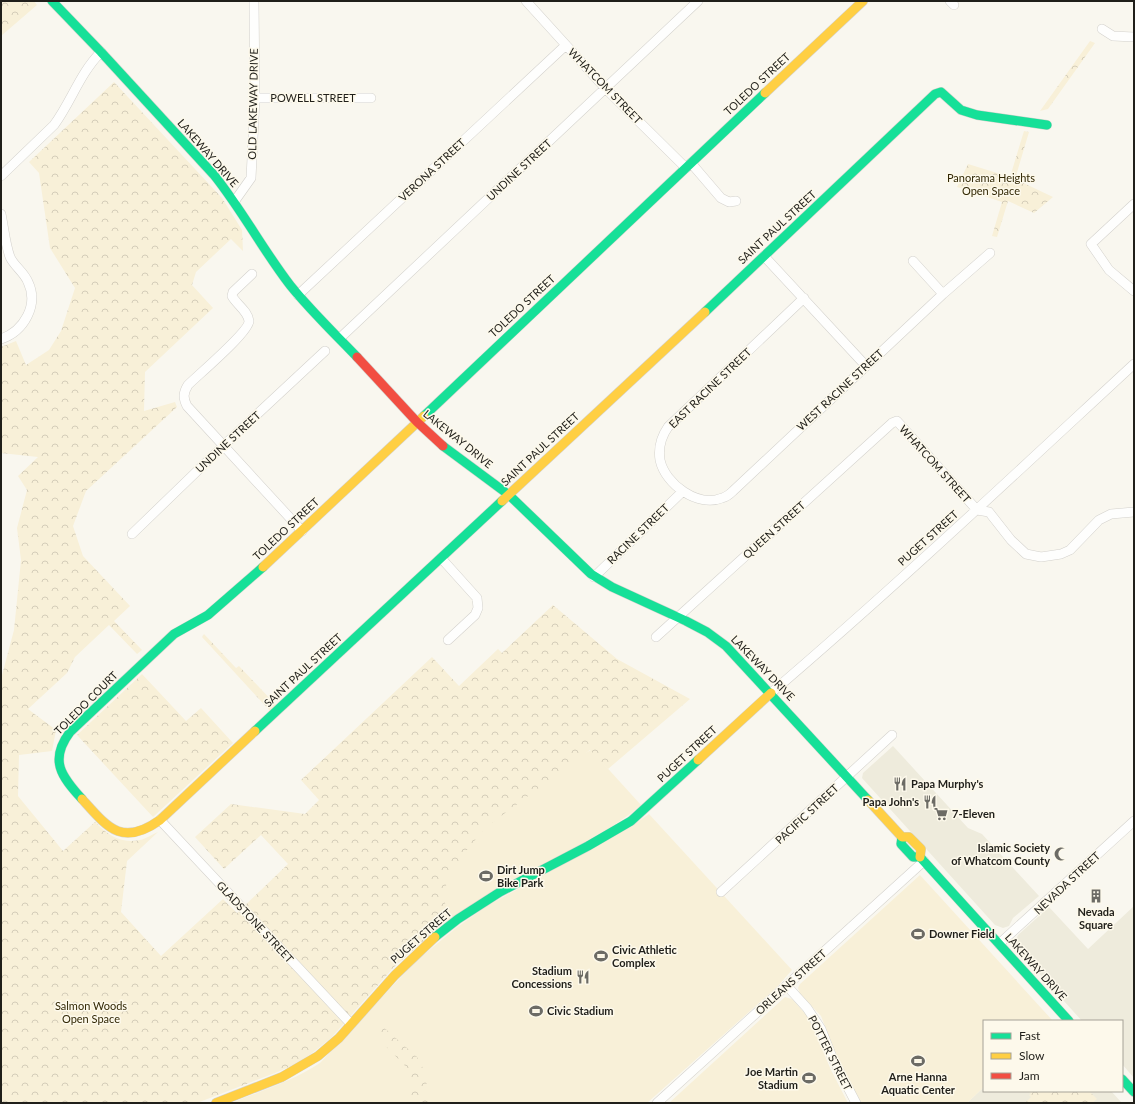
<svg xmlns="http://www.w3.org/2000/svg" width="1135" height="1104" viewBox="0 0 1135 1104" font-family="Lato,sans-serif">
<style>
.built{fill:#eeebdc}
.grass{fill:#f8f0d8}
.forest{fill:url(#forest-crowns)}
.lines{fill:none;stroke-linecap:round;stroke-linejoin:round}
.street-casing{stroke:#d3d1cc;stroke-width:10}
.fast-casing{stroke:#d3d1cc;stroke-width:10}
.slow-casing{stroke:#d3d1cc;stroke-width:10}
.jam-casing{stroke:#d3d1cc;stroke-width:10}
.street{stroke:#fefefd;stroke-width:9}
.fast{stroke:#16e098;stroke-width:9}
.slow{stroke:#ffcf43;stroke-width:9}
.jam{stroke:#f24e42;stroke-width:9}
.labels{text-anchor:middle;stroke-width:3;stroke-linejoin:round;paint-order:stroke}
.street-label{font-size:11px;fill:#201f1a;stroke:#fdf9eb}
.park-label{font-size:11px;fill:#322805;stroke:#fdf9eb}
.poi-label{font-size:11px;font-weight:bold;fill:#201f1a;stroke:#fdf9eb;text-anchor:start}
</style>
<defs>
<pattern id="forest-crowns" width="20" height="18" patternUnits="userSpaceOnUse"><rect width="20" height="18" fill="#f8f0d8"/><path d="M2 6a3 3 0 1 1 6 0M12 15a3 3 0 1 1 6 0" fill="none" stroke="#d4cdb9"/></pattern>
</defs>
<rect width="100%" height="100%" fill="#f9f7ef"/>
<!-- built -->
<path class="built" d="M893 746 968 828 982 834 1039 896 1013 918 1009 926 1003 928 995 925 862 778 863 773Z
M1134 906V1078L1122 1064V1021H1082L1018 950 1015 942 1018 935 1049 907 1088 949Z
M984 1087V1091H1111L1122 1103H967Z"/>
<!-- grass -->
<path class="grass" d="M591 750 641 805 630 814 611 827 448 920 408 843Z
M649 814 792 970 777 987 647 1103H231C261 1091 293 1081 320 1063L415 962 456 928 487 906 632 826Z
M920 875 1053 1021H984V1087L967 1103H861L838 1060 821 1016 800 994 798 988 800 984Z
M785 997 792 999 809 1018 831 1070 848 1103H669Z"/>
<!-- forest -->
<path class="forest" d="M1 1H34L37 5 1 36Z
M1090 41 1095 43 1048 109 1040 111Z
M114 82 222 198 242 230 243 251 231 239 196 272 192 285 213 308 145 372 144 411 175 402 177 407 86 491 73 526 83 556 130 606 114 621 142 650 137 654 109 625 75 657 67 673 28 709 56 730 52 751 19 755 18 796 63 851 95 822C108 835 120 844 140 840 146 839 152 834 158 832L127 861 121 912 161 956 223 899 237 913 288 864 261 835 224 869 195 837 231 804 305 814 319 800 301 780 432 657 459 686 498 649 502 653 553 605 617 659 690 699 608 769 590 750 485 828 463 855 443 891 448 920 394 967 331 1038 311 1054 296 1064 275 1073 197 1103H1V679L14 630 21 560 17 528 27 490 18 476 38 457 1 453V347L16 341 26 365 49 350 61 331 75 288 50 248 39 173 29 162Z
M1024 131 1029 132 1015 179 1053 197 1034 213 1008 201 997 237 992 236 1002 202 957 187 968 164 1010 177Z
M204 634 236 668 239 666 277 706 271 712 202 637Z
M142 674 186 721 201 708 233 743 153 817 77 735Z
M381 1025 417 1057 425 1072 429 1103H412L408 1069 373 1033Z
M1028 1091H1089L1097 1099 1092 1103H1025L1031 1097 1029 1095 1031 1094Z"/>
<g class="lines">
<!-- street casing -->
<g class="street-casing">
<path id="street" d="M526 1 605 88 686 168
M950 1 954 5
M1102 29 1113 36 1134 37
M255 98H371
M691 163 721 198 729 202 736 201
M1 176 54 125C71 102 80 73 101 52
M234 202 251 178 255 98 254 1
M1134 204 1091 244 1109 270 1134 291
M1 214C4 228 5 243 10 257 14 266 24 272 28 282 39 305 24 331 1 339
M764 256 866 366
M913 261 943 294
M252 274 233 292 232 296C236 304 248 311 249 321 249 332 198 375 188 385 183 393 183 398 187 406L302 531
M298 295 566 45
M804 298 668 427C661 437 658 447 660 460 665 484 698 508 722 498 726 497 730 494 733 491L943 294 990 253
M340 338 698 1
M132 534 223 446 325 351
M441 558 477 598 478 608 475 615 448 640
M594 577 682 492
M656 637 892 423 897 421 977 510 989 512 1011 540 1026 554 1041 557 1061 554 1070 550 1099 520 1111 514 1134 512
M771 693C895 587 1014 475 1134 364
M160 820 351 1024
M721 892 892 735
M999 944 1134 821
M787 986 807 1008 821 1029 832 1057 856 1103
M657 1103 924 861"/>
</g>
<!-- fast casing -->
<g class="fast-casing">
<path id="fast" d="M52 1 101 52 214 175C242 210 263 250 290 285 310 310 335 334 357 357
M705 312 935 94 941 92 961 110 977 115 1047 125
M424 416 765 93
M443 446 509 495 591 574 612 587 686 621 707 632 726 646 868 800
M255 731 502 501
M82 799C61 776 49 760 70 732L174 634 208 615 263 567
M902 837 901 844 913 857H920L1069 1021
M435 937 458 919 500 892 588 846 631 821 698 760
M1122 1079 1134 1092"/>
</g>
<!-- slow casing -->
<g class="slow-casing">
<path id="slow" d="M765 93 863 1
M502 501 705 312
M263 567 424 416
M698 760 771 693
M82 799C108 828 122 847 160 820L255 731
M868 800 902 837H909L921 849 920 857
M216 1103 282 1077 318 1056 339 1038 395 975 435 937"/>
</g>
<!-- jam casing -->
<g class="jam-casing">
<path id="jam" d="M357 357 417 422 443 446"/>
</g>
<!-- street -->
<use href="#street" class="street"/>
<!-- fast -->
<use href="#fast" class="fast"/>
<!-- slow -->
<use href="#slow" class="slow"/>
<!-- jam -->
<use href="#jam" class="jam"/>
</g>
<!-- icons -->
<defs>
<g id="restaurant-bare" transform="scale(1.08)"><path d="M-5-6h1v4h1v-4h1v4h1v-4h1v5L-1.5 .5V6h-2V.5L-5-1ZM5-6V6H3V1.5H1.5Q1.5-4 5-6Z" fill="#6c6b65" stroke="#fdf9eb" stroke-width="2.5" paint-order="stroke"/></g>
<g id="supermarket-bare" transform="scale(1.08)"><path d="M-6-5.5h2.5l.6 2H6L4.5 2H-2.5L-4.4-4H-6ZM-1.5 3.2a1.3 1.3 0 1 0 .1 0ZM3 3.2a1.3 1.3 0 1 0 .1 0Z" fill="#6c6b65" stroke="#fdf9eb" stroke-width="2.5" paint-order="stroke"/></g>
<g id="mosque-bare" transform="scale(1.08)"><path d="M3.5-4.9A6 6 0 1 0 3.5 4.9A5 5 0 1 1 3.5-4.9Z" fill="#6c6b65" stroke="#fdf9eb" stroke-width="2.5" paint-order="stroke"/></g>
<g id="stadium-bare" transform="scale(1.08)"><path d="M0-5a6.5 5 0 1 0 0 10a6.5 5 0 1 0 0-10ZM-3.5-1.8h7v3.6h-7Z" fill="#6c6b65" stroke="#fdf9eb" stroke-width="2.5" paint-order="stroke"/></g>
<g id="building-bare" transform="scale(1.08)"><path d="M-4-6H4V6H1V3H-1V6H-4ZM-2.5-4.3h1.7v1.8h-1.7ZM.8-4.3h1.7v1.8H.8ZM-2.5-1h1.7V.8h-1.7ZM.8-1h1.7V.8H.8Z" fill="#6c6b65" stroke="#fdf9eb" stroke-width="2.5" paint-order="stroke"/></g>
</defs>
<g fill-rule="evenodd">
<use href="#restaurant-bare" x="900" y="784"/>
<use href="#restaurant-bare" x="930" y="802"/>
<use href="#supermarket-bare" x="941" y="814"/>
<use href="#mosque-bare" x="1061" y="854"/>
<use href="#stadium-bare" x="486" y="876"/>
<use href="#building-bare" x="1096" y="896"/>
<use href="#stadium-bare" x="918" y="934"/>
<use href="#stadium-bare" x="601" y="956"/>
<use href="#restaurant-bare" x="583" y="977"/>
<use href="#stadium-bare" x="536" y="1011"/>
<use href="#stadium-bare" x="918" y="1061"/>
<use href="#stadium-bare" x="809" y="1078"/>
</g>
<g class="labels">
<!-- street labels -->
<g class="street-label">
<text transform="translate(757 84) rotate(-43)" y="4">TOLEDO STREET</text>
<text transform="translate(605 86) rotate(46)" y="4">WHATCOM STREET</text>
<text x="313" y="102">POWELL STREET</text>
<text transform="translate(253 104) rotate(-89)" y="4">OLD LAKEWAY DRIVE</text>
<text transform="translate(208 153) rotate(49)" y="4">LAKEWAY DRIVE</text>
<text transform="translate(432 170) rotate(-43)" y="4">VERONA STREET</text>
<text transform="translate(519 170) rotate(-43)" y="4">UNDINE STREET</text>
<text transform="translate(777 227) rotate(-43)" y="4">SAINT PAUL STREET</text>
<text transform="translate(522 306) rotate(-43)" y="4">TOLEDO STREET</text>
<text transform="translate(710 388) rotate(-44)" y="4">EAST RACINE STREET</text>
<text transform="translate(840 390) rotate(-43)" y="4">WEST RACINE STREET</text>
<text transform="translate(458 439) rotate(39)" y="4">LAKEWAY DRIVE</text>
<text transform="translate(228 442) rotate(-43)" y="4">UNDINE STREET</text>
<text transform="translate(540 449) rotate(-43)" y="4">SAINT PAUL STREET</text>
<text transform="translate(935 464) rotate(48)" y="4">WHATCOM STREET</text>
<text transform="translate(286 529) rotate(-43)" y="4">TOLEDO STREET</text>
<text transform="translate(774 530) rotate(-42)" y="4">QUEEN STREET</text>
<text transform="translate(638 534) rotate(-44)" y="4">RACINE STREET</text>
<text transform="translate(928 538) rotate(-42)" y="4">PUGET STREET</text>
<text transform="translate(763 668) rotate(46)" y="4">LAKEWAY DRIVE</text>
<text transform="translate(303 670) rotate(-43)" y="4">SAINT PAUL STREET</text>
<text transform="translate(86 703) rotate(-45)" y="4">TOLEDO COURT</text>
<text transform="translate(687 754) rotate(-43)" y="4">PUGET STREET</text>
<text transform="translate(807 814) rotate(-43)" y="4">PACIFIC STREET</text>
<text transform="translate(1067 883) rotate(-43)" y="4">NEVADA STREET</text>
<text transform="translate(255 922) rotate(47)" y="4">GLADSTONE STREET</text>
<text transform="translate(421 936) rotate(-41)" y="4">PUGET STREET</text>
<text transform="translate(1036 967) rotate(48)" y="4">LAKEWAY DRIVE</text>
<text transform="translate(791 982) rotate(-42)" y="4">ORLEANS STREET</text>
<text transform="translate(830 1053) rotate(63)" y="4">POTTER STREET</text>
</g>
<!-- park labels -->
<g class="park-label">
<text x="991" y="182">Panorama Heights<tspan x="991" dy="13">Open Space</tspan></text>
<text x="91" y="1010">Salmon Woods<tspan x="91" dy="13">Open Space</tspan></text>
</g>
<!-- poi labels -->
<g class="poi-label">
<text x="911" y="788">Papa Murphy's</text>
<text x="919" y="806" text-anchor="end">Papa John's</text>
<text x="952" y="818">7-Eleven</text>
<text x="1050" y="852" text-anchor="end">Islamic Society<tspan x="1050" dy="13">of Whatcom County</tspan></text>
<text x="497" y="874">Dirt Jump<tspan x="497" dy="13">Bike Park</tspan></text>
<text x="1096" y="916" text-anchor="middle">Nevada<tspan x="1096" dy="13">Square</tspan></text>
<text x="929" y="938">Downer Field</text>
<text x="612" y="954">Civic Athletic<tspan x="612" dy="13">Complex</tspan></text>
<text x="572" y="975" text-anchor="end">Stadium<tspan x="572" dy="13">Concessions</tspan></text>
<text x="547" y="1015">Civic Stadium</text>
<text x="798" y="1076" text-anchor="end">Joe Martin<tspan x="798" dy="13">Stadium</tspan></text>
<text x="918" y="1081" text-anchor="middle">Arne Hanna<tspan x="918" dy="13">Aquatic Center</tspan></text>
</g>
</g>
<!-- border -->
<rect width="1135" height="1104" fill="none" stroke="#201f1a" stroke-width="4"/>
<!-- legend -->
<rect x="983" y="1020" width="140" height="72" fill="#fdf9eb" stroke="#a5a297"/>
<rect x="991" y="1033" width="20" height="6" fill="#16e098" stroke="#a5a297"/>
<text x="1019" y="1040" font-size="12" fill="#201f1a">Fast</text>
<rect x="991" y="1053" width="20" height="6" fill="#ffcf43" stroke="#a5a297"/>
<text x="1019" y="1060" font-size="12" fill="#201f1a">Slow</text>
<rect x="991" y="1073" width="20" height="6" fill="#f24e42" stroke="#a5a297"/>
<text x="1019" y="1080" font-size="12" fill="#201f1a">Jam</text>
</svg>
